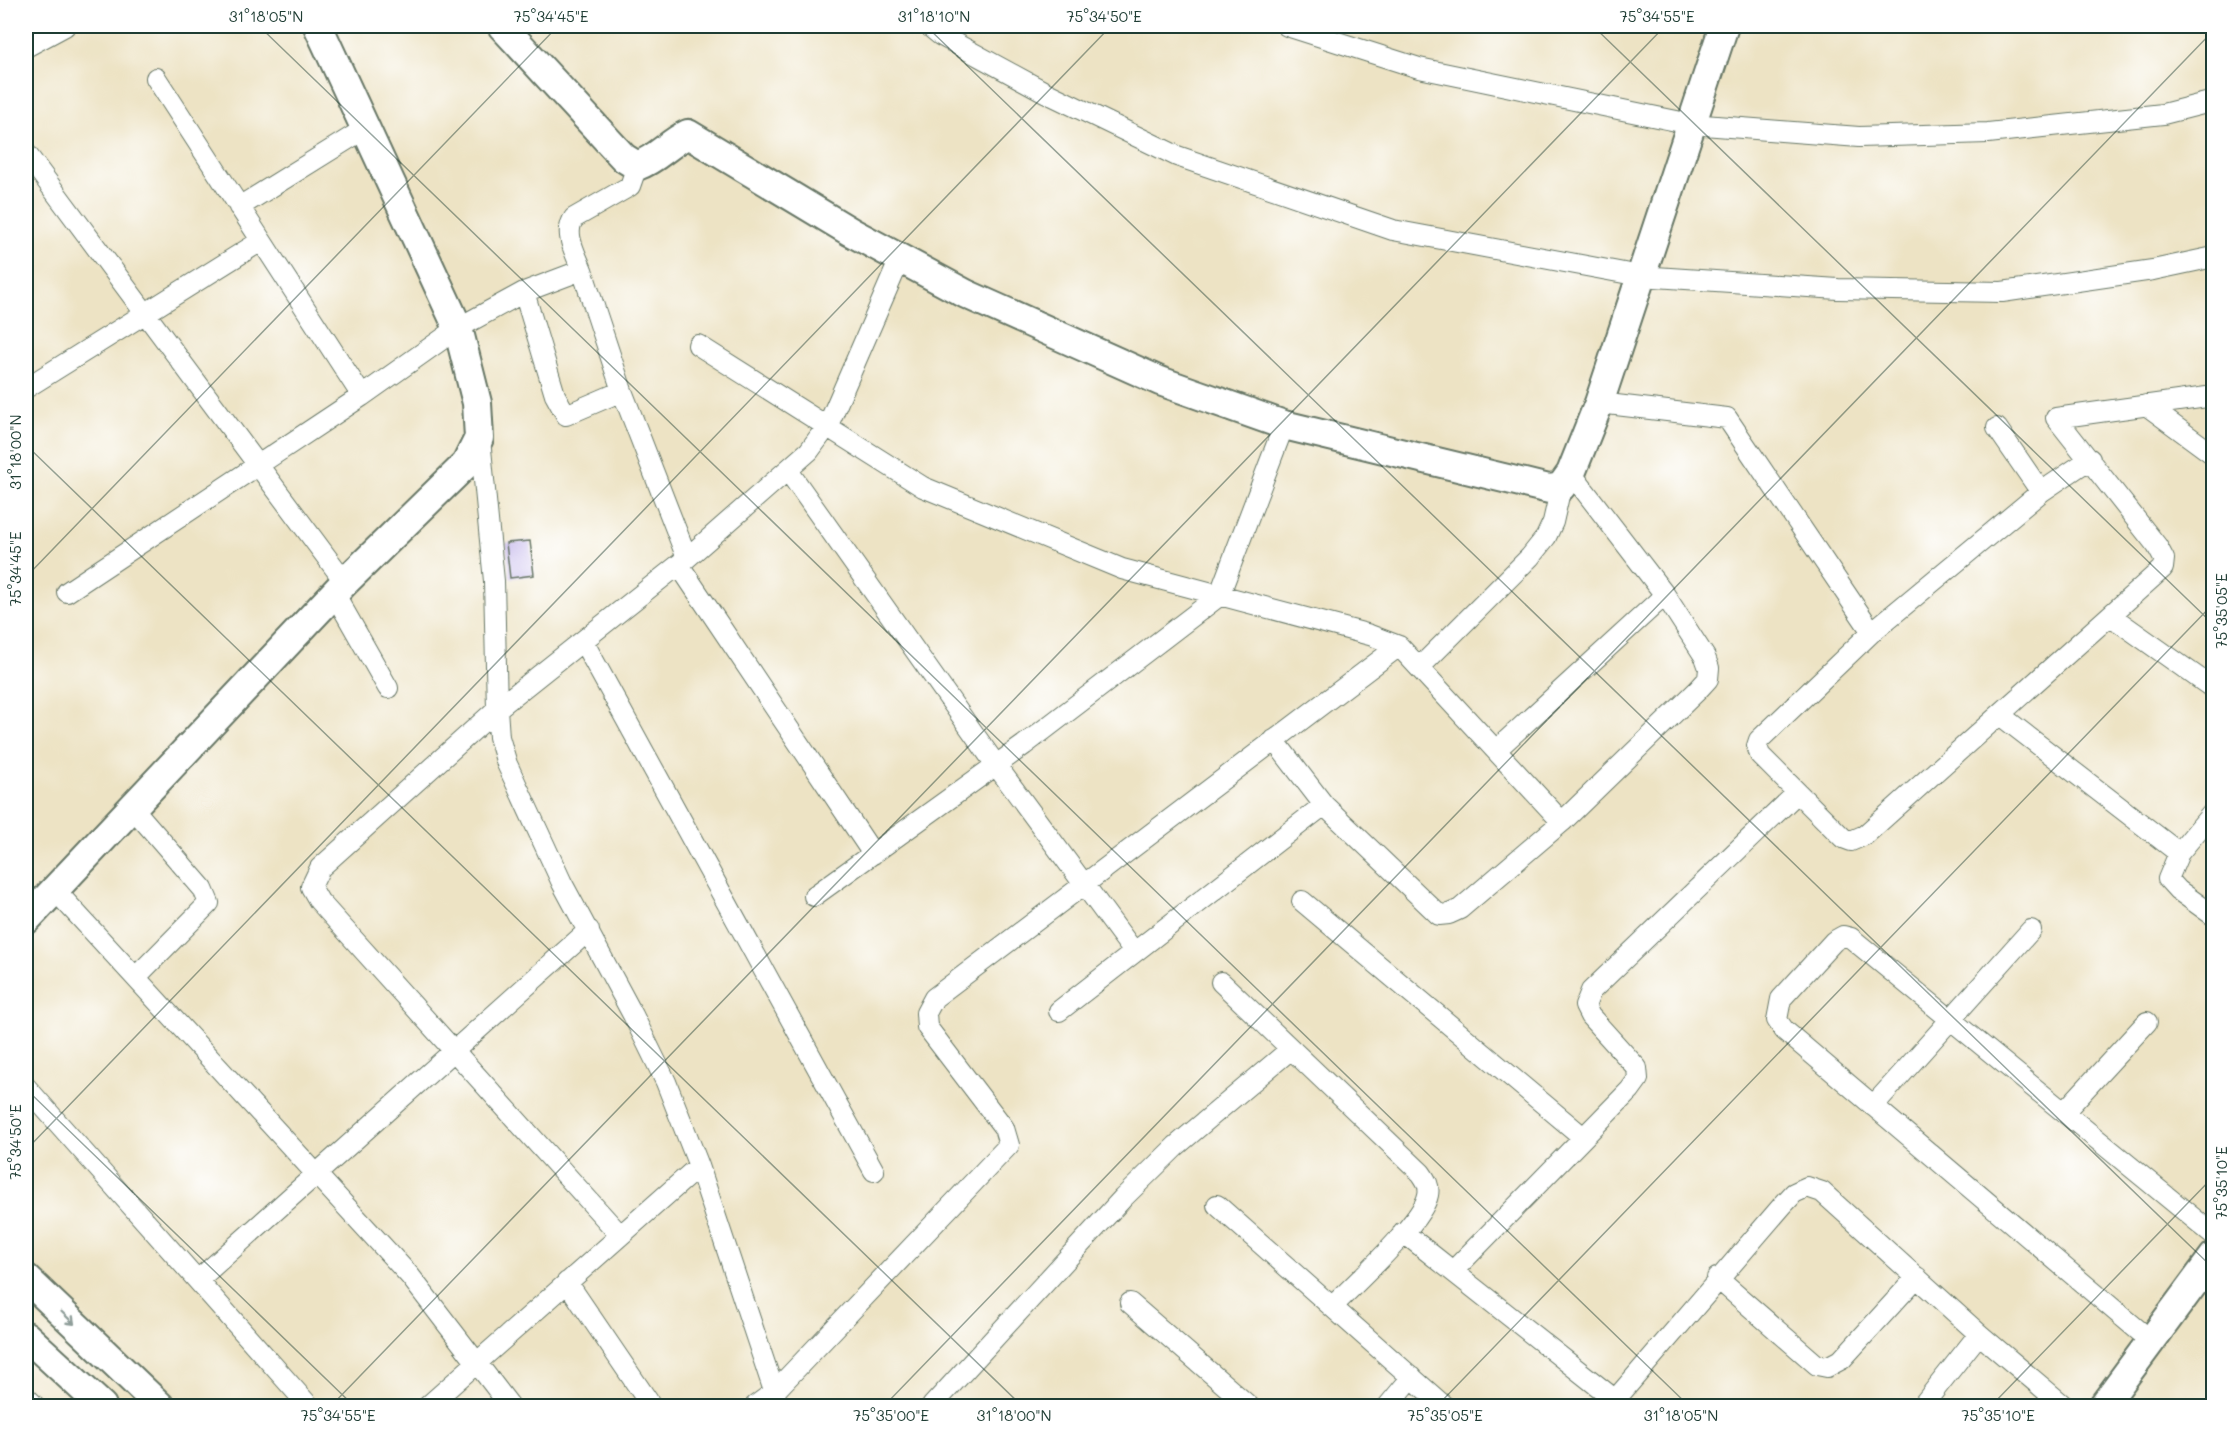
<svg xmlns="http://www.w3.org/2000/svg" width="2239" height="1432" viewBox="0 0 2239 1432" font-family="Mali,sans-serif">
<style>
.building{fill:#b3a3e4}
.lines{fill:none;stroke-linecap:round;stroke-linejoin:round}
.street-casing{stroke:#677766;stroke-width:22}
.secondary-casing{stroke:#677766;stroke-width:32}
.street{stroke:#fff;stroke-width:20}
.secondary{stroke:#fff;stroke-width:28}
.oneway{stroke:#8f9e9a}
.ticks{fill:none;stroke:#1f3d34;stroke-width:1.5;stroke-opacity:0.45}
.neatline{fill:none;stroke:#1f3d34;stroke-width:2}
.ticks-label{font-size:15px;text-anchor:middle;fill:#1f3d34}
</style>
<rect width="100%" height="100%" fill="#fff"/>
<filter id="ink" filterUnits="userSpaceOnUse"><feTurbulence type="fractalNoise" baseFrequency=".0167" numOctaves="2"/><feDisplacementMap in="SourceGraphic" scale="12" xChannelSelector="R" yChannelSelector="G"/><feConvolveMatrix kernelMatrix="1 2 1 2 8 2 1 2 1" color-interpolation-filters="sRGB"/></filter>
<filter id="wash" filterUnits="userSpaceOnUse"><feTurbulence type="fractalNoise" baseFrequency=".008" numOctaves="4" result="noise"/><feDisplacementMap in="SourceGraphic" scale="24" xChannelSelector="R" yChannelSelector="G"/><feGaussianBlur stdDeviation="1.35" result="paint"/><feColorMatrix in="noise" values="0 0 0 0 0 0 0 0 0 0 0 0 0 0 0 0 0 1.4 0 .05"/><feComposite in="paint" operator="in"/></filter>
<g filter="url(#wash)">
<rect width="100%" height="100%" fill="#ede3c4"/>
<g id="blocks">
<!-- building -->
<path class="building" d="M530 541 534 575 510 578 506 543Z"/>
</g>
</g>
<g filter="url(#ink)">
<use href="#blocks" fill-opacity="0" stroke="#677766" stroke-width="1.5"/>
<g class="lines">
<!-- street casing -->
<g class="street-casing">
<path id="street" d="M929 26 940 35 1045 92 1177 156 1393 230 1640 276 1838 289 2002 292 2153 270 2214 257
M1287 26 1419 68 1691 124 1859 137 1988 133 2163 114 2214 101
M26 47 65 26
M156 78 362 396
M26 153 345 582
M239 207 366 128
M582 270C576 254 563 233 574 218L630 186 637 166
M524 292 555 395 566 415 622 391
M698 345 923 487 1122 569 1370 635 1399 646 1562 822
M26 388 261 241
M1599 403 1727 418 1872 632
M2146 405 2214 455
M2056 418 2157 546 2164 559 2163 568 1865 835 1851 841 1843 838 1760 755 1757 746 1759 740 1872 632 2041 492 2090 459
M2056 418 2214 396
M1997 428 2041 492
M480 439 494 581 497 709 499 737 507 764 562 883 633 1015 666 1082 699 1166 779 1406
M789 472 996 765 1134 952
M679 565 873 854
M67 592 362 396 458 328 524 292 582 270 622 391 687 558
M334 593 388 688
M2111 616 2214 689
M583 641 874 1171
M1421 666 1530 557 1546 537 1553 522 1561 487
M2000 715 2179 853
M1274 740 1324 805 1439 915 1449 914 1460 909 1562 822 1697 691 1708 679 1709 668 1705 657 1665 595 1571 473
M1496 750 1665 595
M131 806 203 889 209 903 136 977
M2214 811 2179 853 2168 879 2178 890 2214 916
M54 889 410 1276 510 1406
M814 896 1024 745 1219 596 1284 425
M1302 901 1583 1137
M1221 982 1421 1173C1426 1180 1430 1186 1428 1195 1423 1222 1354 1284 1333 1306
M1059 1011 1324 805
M26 1087 309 1406
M1873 1106 2031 930
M2064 1112 2147 1022
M1217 1205 1444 1406
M1403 1232 1623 1406
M620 1235 319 901 311 887 320 868 497 709 687 558 809 451 828 425 900 259
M1453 1271 1630 1090 1638 1079 1637 1068 1590 1016 1585 1006 1591 991 1797 793
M1717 1278 1817 1365 1827 1367 1842 1359 1917 1277
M198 1280 589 930
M567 1282 648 1401
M1130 1303 1249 1406
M2151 1341 1784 1030 1777 1020 1781 999 1834 941 1843 936 1851 938 2214 1235
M26 1397 35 1406
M1615 1400 1782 1206 1794 1193 1807 1187 1822 1192 1979 1334 2064 1406
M428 1406 699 1166
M755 1406 774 1392 1009 1145 1004 1128 927 1027 926 1013 934 998 1399 646
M932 1406 1123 1198 1176 1146 1291 1049
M1388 1406 1412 1377
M1922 1406 1979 1334"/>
</g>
<!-- secondary casing -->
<g class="secondary-casing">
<path id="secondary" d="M502 26 624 158 637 166C657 159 669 143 688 134L851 232 966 294 1160 381 1284 425 1549 489 1561 487 1571 473 1599 403 1724 26
M26 920 345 582 466 464 479 438 477 403 458 328 318 26
M26 1278 160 1406
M26 1336 102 1406
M2103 1406 2214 1256"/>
</g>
<!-- street -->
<use href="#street" class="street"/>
<!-- secondary -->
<use href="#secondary" class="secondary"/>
</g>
<!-- one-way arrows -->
<defs><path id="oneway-shaft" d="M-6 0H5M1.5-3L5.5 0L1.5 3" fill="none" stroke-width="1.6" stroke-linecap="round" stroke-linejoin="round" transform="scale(1.5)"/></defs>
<use class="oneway" href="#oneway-shaft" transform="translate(68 1318) rotate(44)"/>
</g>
<!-- ticks -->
<path class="ticks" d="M259 26 1689 1406M926 26 2214 1269M1593 26 2214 625M26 445 1022 1406M26 577 558 26M26 1089 354 1406M26 1150 1111 26M331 1406 1665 26M884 1406 2214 30M1437 1406 2214 603M1991 1406 2214 1176"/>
<!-- margin -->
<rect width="2239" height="1432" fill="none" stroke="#fff" stroke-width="66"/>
<rect x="33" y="33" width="2173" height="1366" class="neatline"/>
<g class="ticks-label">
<text x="266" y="22">31°18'05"N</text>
<text x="551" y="22">75°34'45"E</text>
<text x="934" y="22">31°18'10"N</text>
<text x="1104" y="22">75°34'50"E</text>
<text x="1657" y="22">75°34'55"E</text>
<text transform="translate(16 452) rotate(-90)" y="5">31°18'00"N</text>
<text transform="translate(16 569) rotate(-90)" y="5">75°34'45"E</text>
<text transform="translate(2222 611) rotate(-90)" y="5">75°35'05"E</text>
<text transform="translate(16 1142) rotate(-90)" y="5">75°34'50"E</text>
<text transform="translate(2222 1183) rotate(-90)" y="5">75°35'10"E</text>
<text x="338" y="1421">75°34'55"E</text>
<text x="891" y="1421">75°35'00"E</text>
<text x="1014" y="1421">31°18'00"N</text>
<text x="1445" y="1421">75°35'05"E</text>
<text x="1681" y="1421">31°18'05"N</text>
<text x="1998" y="1421">75°35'10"E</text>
</g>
</svg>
